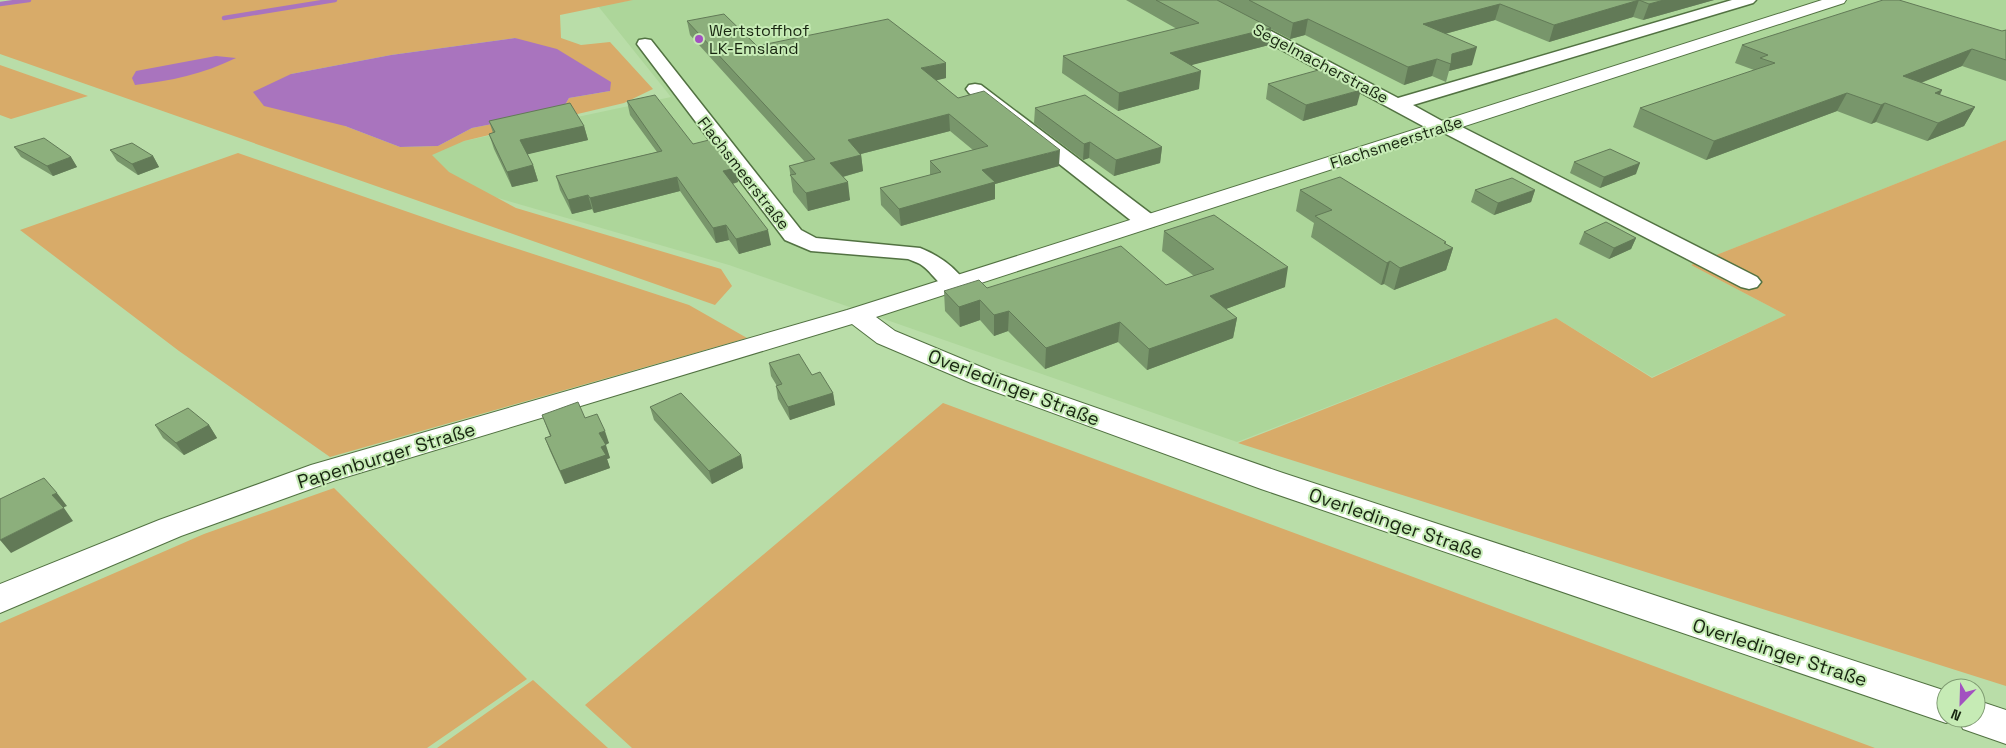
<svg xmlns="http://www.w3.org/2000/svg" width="2006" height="748" viewBox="0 0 2006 748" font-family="'Space Grotesk',sans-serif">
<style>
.built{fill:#add69a}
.green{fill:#d8ab69;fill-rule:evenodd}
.water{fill:#a974be}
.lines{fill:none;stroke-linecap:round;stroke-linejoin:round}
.stream{stroke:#a974be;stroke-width:4.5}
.minor-casing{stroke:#527242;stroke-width:3}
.tertiary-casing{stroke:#527242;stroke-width:2}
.minor{fill:#fff;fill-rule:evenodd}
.tertiary{fill:#fff;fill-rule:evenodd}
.wall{fill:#78966b}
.shaded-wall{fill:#627a57}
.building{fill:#8caf7c;stroke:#627a57}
.poi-dot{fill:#a251c0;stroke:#c6ebb5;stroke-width:2}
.labels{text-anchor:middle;stroke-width:4;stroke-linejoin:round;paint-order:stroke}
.far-poi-label{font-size:16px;fill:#182611;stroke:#c6ebb5;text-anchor:start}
.far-street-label{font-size:16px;fill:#182611;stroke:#c6ebb5}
.street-label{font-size:19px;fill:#182611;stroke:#c6ebb5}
</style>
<rect width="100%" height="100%" fill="#b9dda8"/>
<!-- built -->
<path class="built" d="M633 0H2006V140L1691 265 1786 315 1652 377 1556 318 1237 442 729 265 370 161 671 97 598 6Z"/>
<!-- green -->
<path class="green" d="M29 0H633L560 15 561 38 581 45 610 42 653 89 624 103 464 141 432 155 449 172 516 208 721 269 732 286 715 305 0 54V4ZM515 38 610 91 569 98 562 110 472 128 438 146 400 147 345 126 291 74 391 55Z
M0 65 88 96 11 119 0 115Z
M2006 140V686L1238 443 1556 318 1652 378 1786 315 1691 265Z
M238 153 460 230 689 305 747 338 330 457 179 351 20 230Z
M943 403 1875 748H632L585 705Z
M334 488 527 679 427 748H0V623L204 534Z
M533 680 608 748H437Z"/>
<!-- water -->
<path class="water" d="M515 38 557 49 611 82 610 91 569 98 562 110 472 128 438 146 400 147 345 126 264 106 253 92 291 74 391 55Z
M216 56 236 58C203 74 171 81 135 85L132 78 136 71Z"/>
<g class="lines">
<!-- stream -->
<path class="stream" d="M0 4 29 0
M224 18 335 0"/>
<!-- minor casing -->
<g class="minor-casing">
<path id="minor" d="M1192 0H1212L1398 98 1732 0H1756L1753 3 1413 105 1442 121 1452 122 1757 277 1761 282 1757 287 1749 289 1741 287 1444 133 1434 132 1195 3Z
M645 39 651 40 801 230 816 238 920 248C938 255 955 267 966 283L962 288C940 294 936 274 920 264 917 262 912 261 908 259L811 251 785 240 637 44 639 40Z
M975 84 981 85 1154 216 1157 221 1154 226 1146 228 1138 226 969 93 966 89 969 85Z"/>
</g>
<!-- tertiary casing -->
<g class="tertiary-casing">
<path id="tertiary" d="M1822 0H1846L1844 3 876 317 895 331 991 371 1283 473 1946 691V718H1976V700L2006 710V744L1963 729 1958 719 1946 723 1261 489 971 383 877 343 852 324 333 481 181 536 0 613V584L159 520 311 465 847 310Z"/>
</g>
<!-- minor -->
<use href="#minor" class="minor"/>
<!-- tertiary -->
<use href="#tertiary" class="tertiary"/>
</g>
<!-- wall -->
<path class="wall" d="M1126 0H1714L1643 20 1633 17 1549 42 1495 20 1445 34 1472 65 1449 71 1446 82 1432 76 1404 85 1305 35 1290 39 1271 29 1269 45 1190 65 1199 89 1118 111 1062 73 1063 56 1177 29Z
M687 21 757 46 946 78 936 80 958 98 1059 166 995 184V199L901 226 881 205 880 188 930 175V161L973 150 950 131 861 154 863 171 843 177 850 200 808 211 793 192 789 166 805 162 690 35Z
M2006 30V81L1962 66 1921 83 1942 90 1940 95 1975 107 1964 126 1927 141 1876 122 1871 124 1837 111 1706 160 1633 127 1640 108 1754 71V70L1735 63 1742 45 2002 31Z
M1268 84 1357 105 1303 121 1266 99Z
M627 101 693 144 736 168 738 182 733 184 771 245 739 254 729 240 716 243 680 191 594 213 592 209 572 214 560 190 556 176 657 152 630 115Z
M1035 108 1162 147 1160 163 1114 176 1089 158 1083 160 1034 123Z
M489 121 584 126 588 140 527 154 533 165 538 181 512 187 494 149 489 134 493 133Z
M14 147 71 157 77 167 53 176 21 157Z
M110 150 153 156 159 167 138 175 117 161Z
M1574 162 1636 174 1600 188 1570 173Z
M1300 190 1445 244 1453 248 1446 270 1394 290 1384 284 1381 285 1311 237 1314 223 1296 211Z
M1475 190H1535L1531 202 1494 215 1471 202Z
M1164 231 1285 287 1226 309 1237 318 1233 338 1147 370 1118 342 1045 369 1008 331 994 336 980 320 960 327 945 311 944 291 987 288 1166 285 1194 276 1162 251Z
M1584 232 1636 238 1631 249 1609 259 1579 244Z
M769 363 812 375 833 393 835 405 790 420 778 399 776 386H777L771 376Z
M650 407 741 455 743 468 712 484 654 420Z
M542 415 585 418 609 443 605 445 610 458 607 459 610 468 565 484 550 451 545 438 550 436Z
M155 425H209L217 438 184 455 163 438Z"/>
<!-- shaded-wall -->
<path class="shaded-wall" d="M1639 0 1633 17 1549 42 1554 25Z
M1664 0H1714L1643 20 1649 4Z
M1500 4 1495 20 1419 41 1423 24Z
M1308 19 1305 35 1290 39 1293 23Z
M1271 28 1269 45 1169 71 1170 53Z
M1477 47 1472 65 1449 71 1452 54Z
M1972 49 1962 66 1893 94 1903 76Z
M1437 59 1432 76 1404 85 1408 67Z
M946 63V78L922 84 921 68Z
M1201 71 1199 89 1118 111 1119 93Z
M1361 90 1357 105 1303 121 1306 105Z
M1942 90 1932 108 1935 93Z
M1847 93 1837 111 1706 160 1714 141Z
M1885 103 1876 122 1871 124 1881 105Z
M1975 107 1964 126 1927 141 1938 123Z
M949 114 950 131 849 157 848 140Z
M584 126 588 140 525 155 520 140Z
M1090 142 1089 158 1083 160 1084 144Z
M1162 147 1160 163 1114 176 1116 160Z
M1060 150 1059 166 995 184V199L901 226 899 209 982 170Z
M861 155 863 171 831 180 830 163Z
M153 156 159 167 138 175 132 164Z
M71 157 77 167 53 176 47 166Z
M1640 163 1636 174 1600 188 1604 177Z
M533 165 538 181 512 187 507 172Z
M736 168 738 182 726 185 723 171Z
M677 177 680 191 594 213 590 198Z
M848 182 850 200 808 211 806 193Z
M1535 190 1531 202 1494 215 1498 203Z
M588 195 592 209 572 214 568 200Z
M726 225 729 240 716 243 713 228Z
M768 230 771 245 739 254 736 239Z
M1636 238 1631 249 1609 259 1614 248Z
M1446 242 1443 252 1453 248 1446 270 1394 290 1400 268Z
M1390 261 1384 284 1381 285 1387 263Z
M1288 267 1285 287 1207 316 1210 296Z
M980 300V320L960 327 959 307Z
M1009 311 1008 331 994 336V315Z
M1237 318 1233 338 1147 370 1149 349Z
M1120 322 1118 342 1045 369 1046 348Z
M833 393 835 405 790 420 788 407Z
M209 425 217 438 184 455 176 443Z
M605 431 609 443 603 446 599 433Z
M606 445 610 458 607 459 610 468 565 484 560 471 601 447Z
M741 455 743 468 712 484 709 471Z
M57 493 67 506 62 508 52 495Z
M64 508 73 521 11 553 0 540Z"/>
<!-- building -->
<path class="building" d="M1156 0H1217L1271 28 1170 53 1201 71 1119 93 1063 56 1199 23Z
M1249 0H1664L1649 4 1639 0 1554 25 1500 4 1423 24 1477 47 1452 54 1451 64 1437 59 1408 67 1308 19 1293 23Z
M1883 0H1899L2002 31 2006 30V60L1972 49 1903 76 1942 90 1935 93 1975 107 1938 123 1885 103 1881 105 1847 93 1714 141 1640 108 1775 63 1760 58 1768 55 1742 45Z
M724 14 757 46 888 19 946 63 921 68 958 98 984 91 1060 150 982 170 995 182 899 209 880 188 941 172 930 161 988 146 949 114 848 140 861 155 830 163 848 182 806 193 790 175 796 174 789 166 815 159 687 21Z
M1322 69 1361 90 1306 105 1268 84Z
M655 95 693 144 713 139 736 168 723 171 768 230 736 239 726 225 713 228 677 177 590 198 588 195 568 200 556 176 662 151 627 101Z
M1085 95 1162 147 1116 160 1090 142 1084 144 1035 108Z
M570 103 584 126 520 140 533 165 507 172 489 134 495 132 489 121Z
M44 138 71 157 47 166 14 147Z
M132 143 153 156 132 164 110 150Z
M1610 149 1640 163 1604 177 1574 162Z
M1340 177 1446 242 1444 243 1453 248 1400 268 1390 261 1387 263 1315 216 1332 210 1300 190Z
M1512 178 1535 190 1498 203 1475 190Z
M1214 215 1288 267 1210 296 1237 318 1149 349 1120 322 1046 348 1009 311 994 315 980 300 959 307 944 291 979 280 987 288 1121 246 1166 285 1214 269 1164 231Z
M1606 222 1636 238 1614 248 1584 232Z
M799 354 812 375 820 372 833 393 788 407 776 386 782 384 769 363Z
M681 393 741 455 709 471 650 407Z
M578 402 585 418 597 414 605 431 599 433 606 445 601 447 606 455 560 471 545 438 551 436 542 415Z
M188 408 209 425 176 443 155 425Z
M44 478 57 493 52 495 64 508 0 540V499Z"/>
<!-- markers -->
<circle class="poi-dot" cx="699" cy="39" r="5"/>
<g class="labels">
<!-- far-poi labels -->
<g class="far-poi-label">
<text x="709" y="36">Wertstoffhof<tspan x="709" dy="18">LK-Emsland</tspan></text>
</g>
<!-- far-street labels -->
<g class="far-street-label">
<text transform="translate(1321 63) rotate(28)" y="6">Segelmacherstraße</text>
<text transform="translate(1396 142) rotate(-18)" y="6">Flachsmeerstraße</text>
<text transform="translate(744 173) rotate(52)" y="6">Flachsmeerstraße</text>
</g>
<!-- street labels -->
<g class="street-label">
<text transform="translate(1014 387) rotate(21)" y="7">Overledinger Straße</text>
<text transform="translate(386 455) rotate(-17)" y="7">Papenburger Straße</text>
<text transform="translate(1396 523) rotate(19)" y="7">Overledinger Straße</text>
<text transform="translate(1780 652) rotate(18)" y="7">Overledinger Straße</text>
</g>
</g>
<!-- north arrow -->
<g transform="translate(1961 703) rotate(203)"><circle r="24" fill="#c6ebb5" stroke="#809c73"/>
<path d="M0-4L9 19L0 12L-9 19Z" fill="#a251c0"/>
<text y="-8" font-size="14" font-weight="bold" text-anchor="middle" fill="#182611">N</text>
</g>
</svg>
